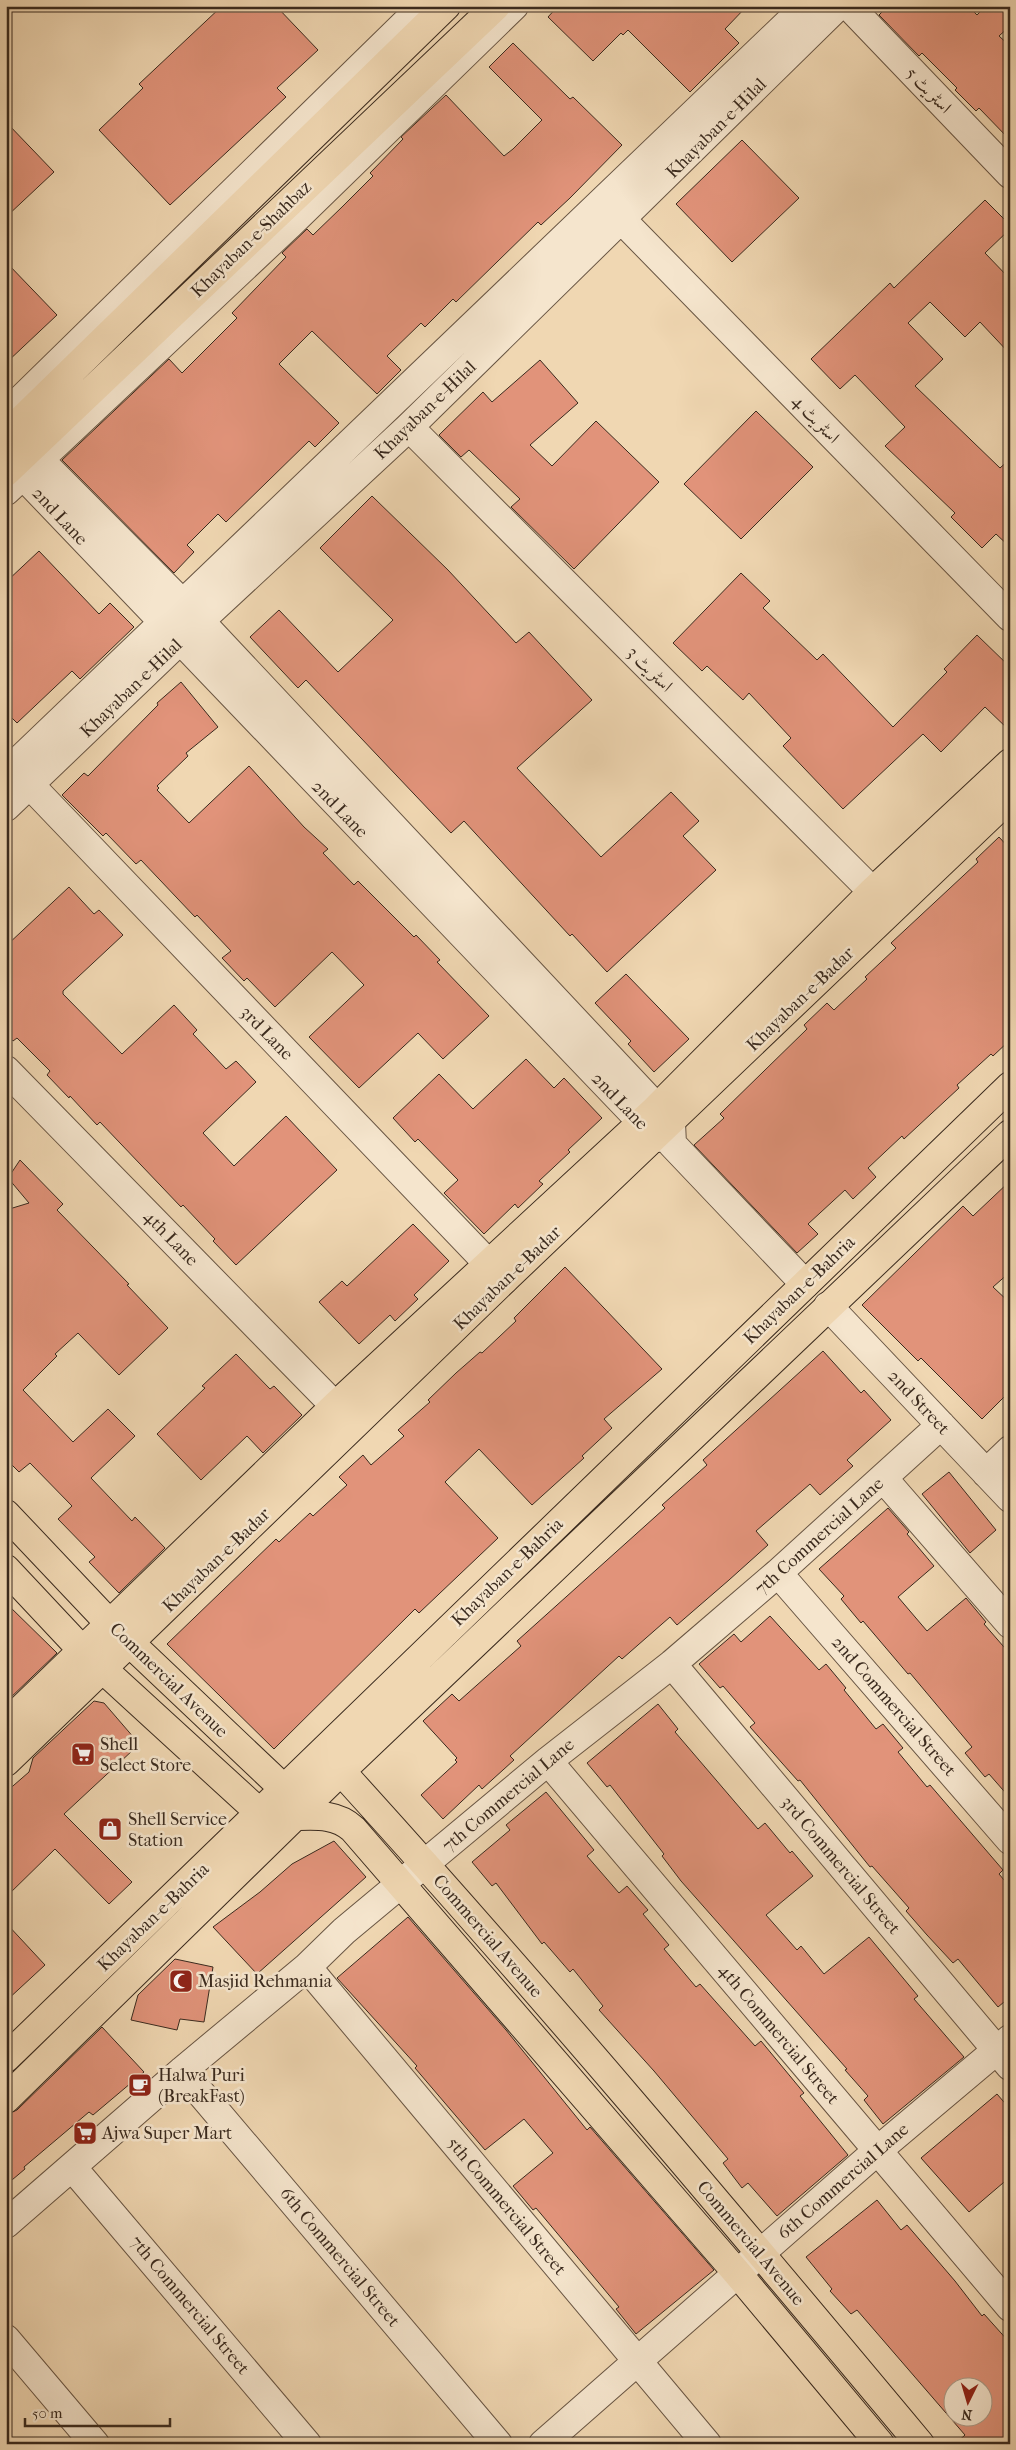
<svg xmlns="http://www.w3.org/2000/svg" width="1016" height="2450" viewBox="0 0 1016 2450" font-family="'IM FELL French Canon',Amiri,serif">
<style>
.building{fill:#e1937a;stroke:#3a2a1e;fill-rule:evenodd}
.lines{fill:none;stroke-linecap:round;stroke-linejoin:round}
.minor-casing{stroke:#685543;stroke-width:30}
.major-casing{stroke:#3a2a1e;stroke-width:30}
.minor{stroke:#f5e5cd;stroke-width:28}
.major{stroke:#f0d7b2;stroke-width:28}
.labels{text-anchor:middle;stroke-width:5;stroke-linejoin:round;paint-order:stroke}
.street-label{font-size:18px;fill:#3a2a1e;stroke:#f5e5cd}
.poi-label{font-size:18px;fill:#3a2a1e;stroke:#f5e5cd;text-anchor:start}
</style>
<rect width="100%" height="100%" fill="#f0d7b2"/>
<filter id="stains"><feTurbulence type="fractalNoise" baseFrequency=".004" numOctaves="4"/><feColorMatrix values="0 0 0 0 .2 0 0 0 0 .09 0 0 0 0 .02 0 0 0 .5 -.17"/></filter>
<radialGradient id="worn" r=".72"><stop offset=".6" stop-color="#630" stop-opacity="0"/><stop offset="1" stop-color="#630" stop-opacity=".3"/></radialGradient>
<!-- building -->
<path class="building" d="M222 6H276L318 50 277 88 286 97 170 205 99 130 143 88 139 84Z
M558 6H747L725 29 739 43 690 92 628 30 623 35 621 33 593 61 548 17Z
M888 6H968L977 15 986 6H1010V26L999 36 1010 46V140L979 108 976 111 955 90 957 88 922 53 919 56 879 15Z
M513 43 570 99 573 97 622 145 570 198 541 225 538 222 456 302 453 299 425 327 421 323 387 356 401 370 377 394 312 331 279 364 339 423 315 447 309 441 226 522 218 514 187 545 194 552 174 573 62 460 169 359 182 373 237 318 232 313 286 257 282 253 307 229 313 235 342 207 373 176 370 173 403 139 401 137 446 95 504 156 513 149 542 120 489 67Z
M6 122 54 172 6 217Z
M742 140 799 198 732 262 676 204Z
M985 200 1010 225V229L985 253 1010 279V354L980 322 965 337 930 302 908 323 943 359 915 386 1000 468 1010 459V547L996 534 982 548 951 517 955 513 885 446 905 427 855 375 840 389 811 359 890 283 894 288Z
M6 262 57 315 6 363Z
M540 360 578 403 530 445 552 466 596 421 659 482 574 569 511 507 520 499 469 450 461 457 439 435 483 392 492 402Z
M756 411 813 467 741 539 684 484Z
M372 496 448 570 516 643 529 632 592 700 517 768 601 857 671 792 699 821 683 836 716 870 607 972 572 934 570 936 464 821 451 833 306 680 298 688 250 637 279 610 338 672 393 620 320 548Z
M39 551 99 614 110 603 134 627 80 679 72 671 17 723 6 712V582Z
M741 573 770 601 763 608 817 660 823 654 893 727 947 672 944 669 977 635 1010 667V731L985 707 941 752 923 734 843 809 783 746 791 738 749 693 743 700 707 666 702 671 673 643Z
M181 682 218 727 186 753 188 756 157 786 159 788 157 790 189 823 249 766 304 827 328 849 323 853 354 885 358 881 414 937 416 935 440 960 437 962 489 1016 443 1059 418 1033 359 1088 309 1037 364 985 332 952 275 1007 247 978 244 981 222 958 231 951 197 915 195 917 141 860 136 864 106 833 103 836 62 795 84 773 88 776 158 705 157 703Z
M999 837 1010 849V1040L993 1056 991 1054 957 1085 959 1088 904 1139 902 1136 868 1168 876 1177 853 1199 845 1190 808 1224 818 1234 797 1253 694 1145 724 1118 720 1114 807 1029 804 1025 827 1003 834 1010 867 979 865 977 896 948 891 943 978 862 976 859Z
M69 887 94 914 99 910 123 935 63 991V994L122 1054 174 1005 197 1030 193 1034 226 1069 236 1061 256 1082 203 1133 234 1166 286 1116 337 1170 236 1265 213 1241 215 1239 183 1205 181 1207 100 1122 97 1125 70 1096 69 1098 47 1075 50 1071 17 1038 13 1041 6 1034V946Z
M626 974 689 1039 654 1072 628 1044 631 1041 595 1003Z
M526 1059 554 1088 564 1078 602 1118 568 1150 570 1152 539 1181 543 1184 518 1208 515 1204 484 1234 444 1193 458 1180 418 1139 415 1142 393 1118 439 1074 473 1109Z
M20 1160 63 1204 57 1210 129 1284 127 1285 168 1328 119 1375 78 1333 55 1354 57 1356 23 1390 73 1442 108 1409 135 1436 91 1478 132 1521 135 1517 165 1548 119 1593 89 1562 95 1557 58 1519 72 1506 30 1463 19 1472 6 1459V1210L29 1203 8 1178Z
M1010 1181V1272L993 1287 1010 1303V1391L982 1419 921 1358 918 1361 862 1305 963 1206 973 1216Z
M413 1224 449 1261 414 1295 418 1299 395 1321 390 1315 359 1344 319 1302 342 1281 347 1286Z
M565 1267 662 1369 604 1419 612 1428 582 1456 584 1458 532 1505 479 1449 445 1482 498 1538 419 1613 415 1609 274 1749 167 1644 276 1539 279 1542 310 1513 313 1516 347 1485 339 1477 363 1455 371 1465 404 1436 398 1430 430 1402 428 1400 456 1373 480 1352 482 1353 516 1321 514 1318Z
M823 1351 861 1393 864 1390 891 1420 847 1460 853 1466 820 1495 810 1484 756 1531 768 1545 729 1580 677 1625 670 1617 622 1659 619 1656 510 1756 514 1760 482 1789 479 1785 443 1819 421 1795 457 1762 455 1760 457 1758 423 1721 452 1694 459 1701 521 1646 517 1641 665 1508 662 1505 707 1465 703 1460Z
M236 1354 270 1389 274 1386 302 1415 263 1453 247 1436 201 1480 157 1434 205 1388 202 1386Z
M949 1472 996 1530 970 1553 922 1494Z
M888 1508 909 1532 907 1534 934 1566 898 1597 927 1631 966 1598 986 1622 984 1624 1010 1654V1798L989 1774 985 1777 965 1753 972 1747 910 1673 908 1674 863 1621 861 1623 841 1599 844 1596 819 1569Z
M6 1603 57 1653 6 1702Z
M770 1616 819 1670 826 1664 846 1688 844 1690 876 1729 883 1724 903 1748 898 1752 927 1787 930 1785 1003 1870 999 1874 1010 1887V1997L998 2007 958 1959 953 1963 927 1935 906 1911 909 1908 872 1866 870 1867 800 1780 798 1781 750 1727 755 1723 723 1686 720 1688 699 1664 734 1634 741 1642Z
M94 1701 104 1703 135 1739 133 1750 64 1814 132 1882 109 1904 55 1849 6 1897V1792L29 1772 33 1758Z
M658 1704 678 1729 675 1732 758 1829 765 1823 790 1853 792 1851 813 1876 766 1915 797 1950 801 1946 824 1974 869 1937 918 1996 914 1999 964 2057 883 2124 864 2100 868 2096 845 2070 847 2069 681 1881 662 1856 664 1854 610 1785 607 1787 587 1763Z
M546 1792 594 1850 587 1856 619 1893 627 1886 648 1910 643 1914 669 1945 664 1949 696 1987 700 1984 755 2046 761 2041 804 2093 800 2096 848 2155 777 2216 748 2183 742 2188 723 2163 728 2159 654 2071 599 2010 603 2006 573 1969 570 1972 544 1942 542 1944 496 1883 492 1886 472 1862 510 1830 506 1825Z
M334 1841 366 1877 257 1974 213 1927 260 1892 292 1864Z
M408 1917 506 2030 587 2130 590 2127 714 2270 636 2334 616 2309 619 2307 588 2270 536 2208 533 2210 513 2186 553 2153 524 2119 485 2150 415 2068 417 2066 337 1978Z
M6 1923 45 1965 6 2001Z
M175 1959 213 1967 204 2022 180 2019 177 2030 131 2020 138 1995Z
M102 2027 144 2072 93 2115 89 2112 24 2167 25 2169 6 2185V2115L17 2110Z
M997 2094 1010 2109V2177L969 2212 921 2158Z
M877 2200 901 2230 907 2225 955 2281 982 2316 984 2314 1010 2343V2438L1004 2444H955L965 2435 857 2310 851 2314 830 2291 832 2289 806 2257ZM954 2388H984V2418H954Z"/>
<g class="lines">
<!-- minor casing -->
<g class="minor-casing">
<path id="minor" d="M849 6 1010 174
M622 220 1010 617
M6 414 423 6
M409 427 889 908
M30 450 200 621 671 1123 672 1144 805 1284
M13 465 657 1138
M6 491 290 224 514 6
M6 773 806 6
M30 785 504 1280
M6 807 200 621 409 427 838 6
M6 1070 335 1406
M828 1306 1010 1498
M986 1473 1010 1450
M883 1478 1010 1624
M778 1573 1010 1840
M672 1664 1010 2066
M548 1761 1010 2307
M307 1967 707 2444
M182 2071 498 2444
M72 2167 307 2444
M6 2224 182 2071 307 1967 344 1931 548 1761 672 1664 778 1573 941 1425
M6 2339 95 2444
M543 2444 877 2151 1010 2039"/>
</g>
<!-- major casing -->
<g class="major-casing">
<path id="major" d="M6 435 446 6
M6 472 496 6
M6 1514 111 1625 283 1788 338 1774 349 1780C545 1996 733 2220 920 2444
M6 1569 82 1650 260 1813C291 1823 327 1805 353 1829L738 2274 880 2444
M6 1724 335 1406 656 1109 873 891 1010 763
M6 1762 504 1280 1010 797
M6 2058 1010 1086
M6 2099 338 1774 1010 1134"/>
</g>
<!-- minor -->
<use href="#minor" class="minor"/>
<!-- major -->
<use href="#major" class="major"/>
</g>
<!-- icons -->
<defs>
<g id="supermarket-square" transform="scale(1.25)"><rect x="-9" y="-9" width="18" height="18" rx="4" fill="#8f2418" stroke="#f5e5cd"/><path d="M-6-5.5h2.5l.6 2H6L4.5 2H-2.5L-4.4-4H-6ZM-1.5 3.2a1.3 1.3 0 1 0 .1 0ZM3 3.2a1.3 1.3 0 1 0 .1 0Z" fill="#fff"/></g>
<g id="shop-square" transform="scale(1.25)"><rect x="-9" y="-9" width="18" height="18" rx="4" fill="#8f2418" stroke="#f5e5cd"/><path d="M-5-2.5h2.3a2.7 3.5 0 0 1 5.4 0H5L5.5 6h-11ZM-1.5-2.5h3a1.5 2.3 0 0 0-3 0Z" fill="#fff"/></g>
<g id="mosque-square" transform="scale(1.25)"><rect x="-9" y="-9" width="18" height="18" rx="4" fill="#8f2418" stroke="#f5e5cd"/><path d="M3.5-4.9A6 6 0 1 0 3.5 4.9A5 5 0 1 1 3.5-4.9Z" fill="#fff"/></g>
<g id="cafe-square" transform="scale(1.25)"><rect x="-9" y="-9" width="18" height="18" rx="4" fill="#8f2418" stroke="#f5e5cd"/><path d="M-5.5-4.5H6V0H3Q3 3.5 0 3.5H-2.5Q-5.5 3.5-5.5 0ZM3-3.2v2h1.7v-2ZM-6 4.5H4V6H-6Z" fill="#fff"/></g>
</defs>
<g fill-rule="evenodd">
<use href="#supermarket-square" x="83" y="1754"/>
<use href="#shop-square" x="110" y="1829"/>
<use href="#mosque-square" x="181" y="1981"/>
<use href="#cafe-square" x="140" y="2085"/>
<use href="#supermarket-square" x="85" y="2133"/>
</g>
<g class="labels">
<!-- street labels -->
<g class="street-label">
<text transform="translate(929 90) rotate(46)" y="6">اسٹریٹ 5</text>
<text transform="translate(716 128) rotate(-45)" y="6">Khayaban-e-Hilal</text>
<text transform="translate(251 239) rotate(-44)" y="6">Khayaban-e-Shahbaz</text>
<text transform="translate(425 410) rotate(-44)" y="6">Khayaban-e-Hilal</text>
<text transform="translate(816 419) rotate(46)" y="6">اسٹریٹ 4</text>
<text transform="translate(60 516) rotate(47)" y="6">2nd Lane</text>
<text transform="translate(650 669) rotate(45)" y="6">اسٹریٹ 3</text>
<text transform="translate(131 688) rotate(-44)" y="6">Khayaban-e-Hilal</text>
<text transform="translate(340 809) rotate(46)" y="6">2nd Lane</text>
<text transform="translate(800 999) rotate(-44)" y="6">Khayaban-e-Badar</text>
<text transform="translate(267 1033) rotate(46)" y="6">3rd Lane</text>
<text transform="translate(620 1101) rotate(46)" y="6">2nd Lane</text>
<text transform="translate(171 1238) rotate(46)" y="6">4th Lane</text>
<text transform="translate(507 1278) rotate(-44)" y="6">Khayaban-e-Badar</text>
<text transform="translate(799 1290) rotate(-44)" y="6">Khayaban-e-Bahria</text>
<text transform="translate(919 1402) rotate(47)" y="6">2nd Street</text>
<text transform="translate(819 1536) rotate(-42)" y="6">7th Commercial Lane</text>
<text transform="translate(216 1560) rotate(-44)" y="6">Khayaban-e-Badar</text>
<text transform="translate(507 1572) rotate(-44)" y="6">Khayaban-e-Bahria</text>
<text transform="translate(169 1680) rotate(44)" y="6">Commercial Avenue</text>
<text transform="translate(894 1706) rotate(49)" y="6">2nd Commercial Street</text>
<text transform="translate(508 1795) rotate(-40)" y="6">7th Commercial Lane</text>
<text transform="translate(841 1865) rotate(50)" y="6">3rd Commercial Street</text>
<text transform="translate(153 1917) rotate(-44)" y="6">Khayaban-e-Bahria</text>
<text transform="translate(488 1936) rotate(49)" y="6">Commercial Avenue</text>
<text transform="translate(779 2034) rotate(50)" y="6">4th Commercial Street</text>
<text transform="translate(843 2181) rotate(-41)" y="6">6th Commercial Lane</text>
<text transform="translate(507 2206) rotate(50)" y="6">5th Commercial Street</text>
<text transform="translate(751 2243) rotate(50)" y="6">Commercial Avenue</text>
<text transform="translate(340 2257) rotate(50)" y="6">6th Commercial Street</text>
<text transform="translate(190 2305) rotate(50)" y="6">7th Commercial Street</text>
</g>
<!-- poi labels -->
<g class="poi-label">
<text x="100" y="1750">Shell<tspan x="100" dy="21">Select Store</tspan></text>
<text x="128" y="1825">Shell Service<tspan x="128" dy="21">Station</tspan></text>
<text x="198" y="1987">Masjid Rehmania</text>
<text x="158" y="2081">Halwa Puri<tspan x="158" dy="21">(BreakFast)</tspan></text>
<text x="102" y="2139">Ajwa Super Mart</text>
</g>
</g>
<!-- margin -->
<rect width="1016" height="2450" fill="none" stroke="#f0d7b2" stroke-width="25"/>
<rect x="8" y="8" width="1001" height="2435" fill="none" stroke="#3a2a1e" stroke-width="2.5"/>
<rect x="12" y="12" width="991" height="2425" fill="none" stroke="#3a2a1e"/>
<!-- north arrow -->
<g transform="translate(968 2402) rotate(185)"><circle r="24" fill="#f5e5cd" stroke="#aa9a87"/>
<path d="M0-4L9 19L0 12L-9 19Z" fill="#8f2418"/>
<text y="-8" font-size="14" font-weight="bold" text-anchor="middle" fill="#3a2a1e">N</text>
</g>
<!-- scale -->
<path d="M25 2418v8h145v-8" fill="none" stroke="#3a2a1e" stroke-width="2.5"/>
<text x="32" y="2418" font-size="15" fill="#3a2a1e" stroke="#f5e5cd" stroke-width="4" paint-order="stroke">50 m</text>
<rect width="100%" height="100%" filter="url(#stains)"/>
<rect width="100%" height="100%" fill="url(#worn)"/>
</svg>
